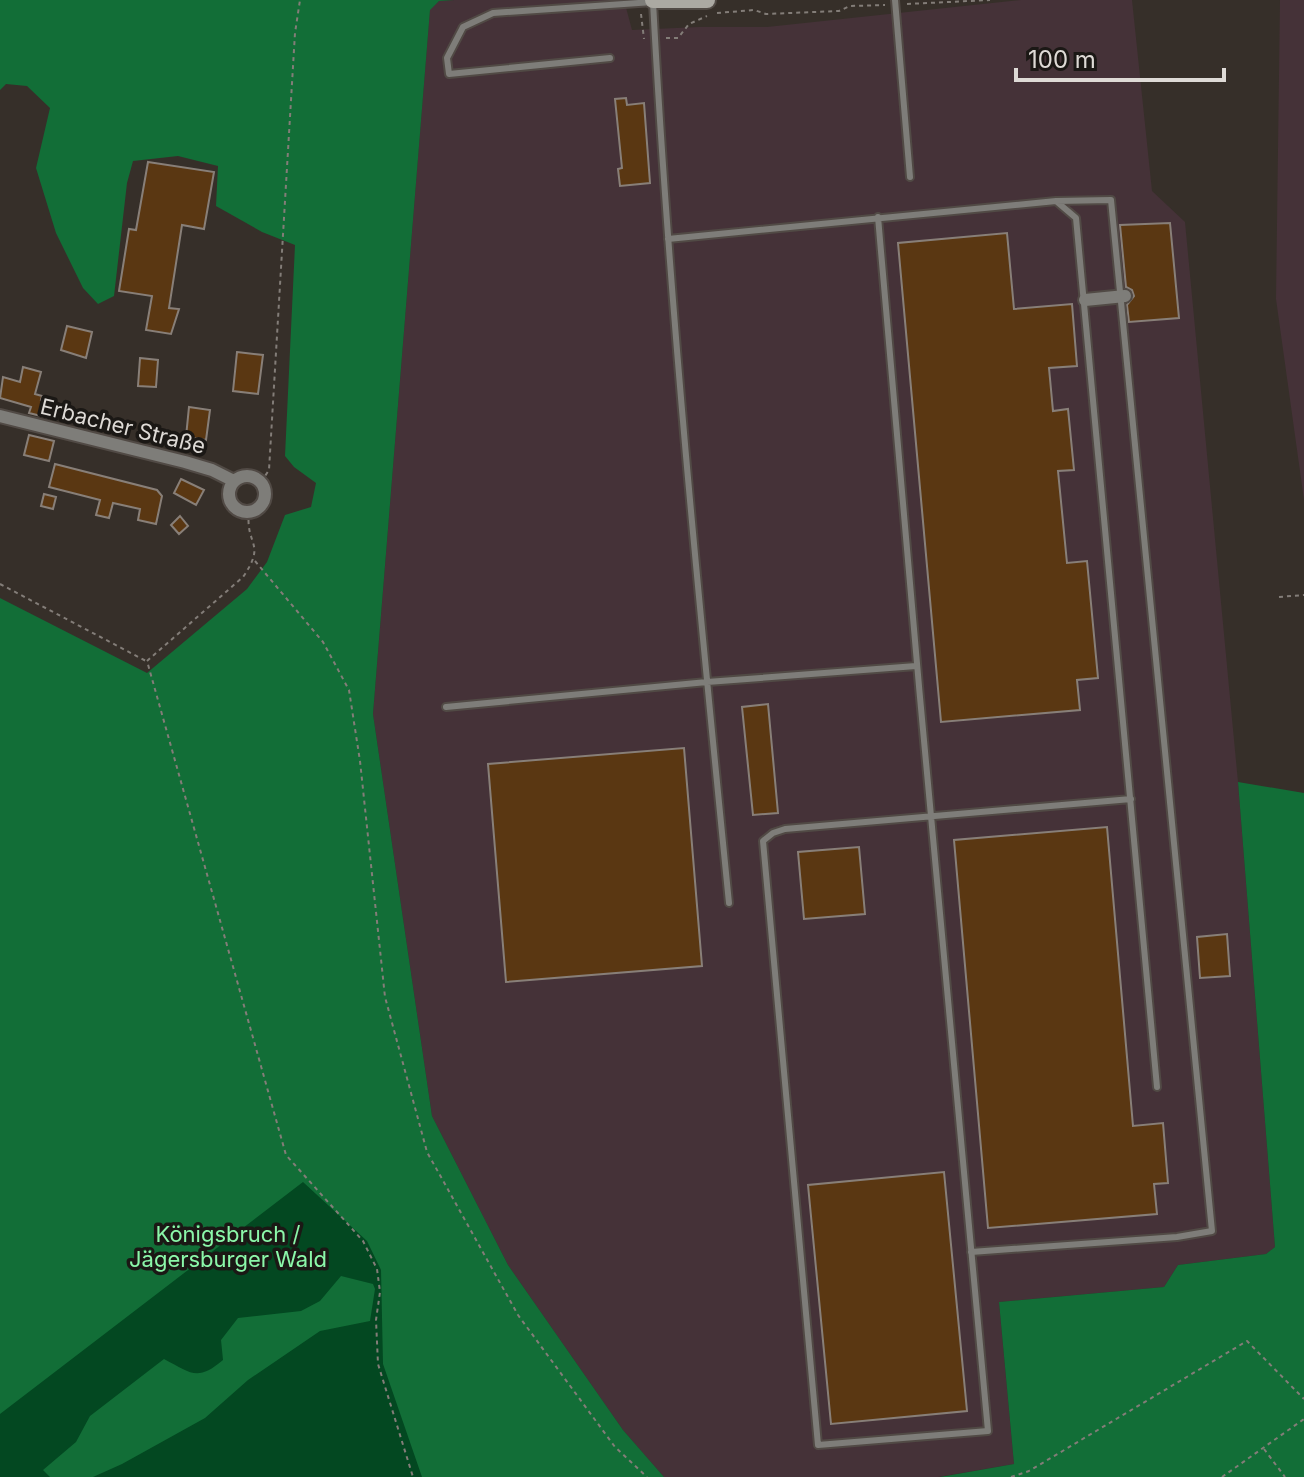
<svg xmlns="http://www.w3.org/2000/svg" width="1304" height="1477" viewBox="0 0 1304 1477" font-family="Inter,sans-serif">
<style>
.industrial{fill:#453238}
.green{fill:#034821}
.forest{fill:#126e37}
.building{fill:#5a3712;stroke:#887f78;stroke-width:2}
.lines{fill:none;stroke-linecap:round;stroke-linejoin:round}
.lane-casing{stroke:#514a45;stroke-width:10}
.street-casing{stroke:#514a45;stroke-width:16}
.secondary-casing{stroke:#514a45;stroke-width:20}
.path{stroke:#837d78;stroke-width:2;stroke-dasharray:4 4;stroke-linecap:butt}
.lane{stroke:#7e7d79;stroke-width:6}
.street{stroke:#7e7d79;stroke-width:12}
.secondary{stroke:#aba9a2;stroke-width:16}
.labels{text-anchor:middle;stroke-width:7;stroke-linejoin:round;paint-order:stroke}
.street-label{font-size:22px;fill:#dedad6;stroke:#1b1815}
.park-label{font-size:22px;fill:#8bf7a9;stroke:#1b1815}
</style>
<rect width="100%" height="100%" fill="#362f29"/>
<!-- industrial -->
<path class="industrial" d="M454 0H624L632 30 699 27H767L1021 0H1132L1152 191 1185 222 1238 782 1275 1247 1266 1254 1178 1265 1164 1287 999 1302 1014 1464 938 1477H664L623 1430 508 1265 432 1116 373 714 430 9 439 1Z
M1280 0H1304V500L1276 299Z"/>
<!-- green -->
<path class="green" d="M0 774 419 1075 521 1477H0Z"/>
<!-- forest -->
<path class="forest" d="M0 0H454L439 1 430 10 373 714 432 1116 508 1265 623 1430 664 1477H422L383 1364 381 1270 367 1241 303 1182 0 1414V598L147 673 247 589 267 562 285 515 311 507 316 483 294 467 285 456 295 245 262 232 216 206 218 166 178 156 133 161 127 183 114 296 98 304 83 288 56 233 36 168 50 108 27 86 6 84 0 90Z
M1238 782 1304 793V1477H940L1014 1464 999 1302 1164 1287 1178 1265 1266 1254 1275 1247Z
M341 1276 373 1284 375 1289 370 1321 320 1331 248 1380 205 1418 122 1464 93 1477H50L43 1470 76 1442 90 1416 164 1359C191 1373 197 1382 223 1360L221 1340 238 1318 301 1311 320 1301Z"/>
<!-- building -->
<path class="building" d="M626 98 627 105 644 103 650 183 620 186 618 169 622 168 615 99Z
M148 162 214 172 204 229 182 225 169 308 179 309 171 334 146 330 152 296 119 291 129 229 136 230Z
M1170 223 1179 318 1129 322 1127 305 1134 296 1132 290 1126 287 1120 225Z
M1007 233 1014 309 1072 304 1077 366 1049 368 1053 411 1068 409 1074 470 1058 471 1067 563 1087 561 1098 678 1077 680 1080 710 941 722 898 243Z
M67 326 92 332 86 358 61 350Z
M237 352 263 355 258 394 233 391Z
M140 358 158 360 156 387 138 386Z
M23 367 41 372 35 394 42 396 41 400 53 403 49 418 29 413 31 407 0 398 3 377 20 382Z
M189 407 210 410 206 440 186 437Z
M29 435 54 441 49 461 24 455Z
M55 464 157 490 162 496 156 524 138 520 140 509 113 503 109 518 96 515 100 500 49 487Z
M181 479 204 490 196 505 174 493Z
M44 494 56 497 53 509 41 506Z
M180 516 188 526 179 534 171 525Z
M768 704 778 813 753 815 742 707Z
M684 748 702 966 506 982 488 764Z
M1107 827 1133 1126 1163 1123 1168 1183 1154 1184 1157 1214 988 1228 954 840Z
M859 847 865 914 804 919 798 852Z
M1227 934 1230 976 1200 978 1197 937Z
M944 1172 967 1411 831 1424 808 1185Z"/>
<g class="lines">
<!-- lane casing -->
<g class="lane-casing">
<path id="lane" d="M895 0 910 177
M610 58 449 74 447 58 463 27 493 13 653 2C669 303 699 603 729 903
M878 217C912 622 950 1026 988 1431L818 1445 763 841 773 833 785 829 1131 799
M668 239 1056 201 1076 218 1157 1087
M446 707 707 682 916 666
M971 1252 1177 1237 1212 1231 1111 200 1056 201"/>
</g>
<!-- street casing -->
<g class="street-casing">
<path id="street" d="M1085 300 1125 296
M0 416 185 462 212 470 234 481
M229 494a18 18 0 1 1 36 0a18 18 0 1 1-36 0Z"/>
</g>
<!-- secondary casing -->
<g class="secondary-casing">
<path id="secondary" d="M653 0H707"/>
</g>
<!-- path -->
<path class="path" d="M907 4 990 0
M717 13 754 10 766 14 839 11 850 6 885 5
M641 14 644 39
M666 38H678L689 24 707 16
M261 482 269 470 295 33 300 0
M249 512C245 546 267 542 243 577L147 661 286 1155 363 1241 377 1269 380 1292 376 1320 378 1364 413 1477
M255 561 323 642 349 690 360 761 385 997 427 1152 518 1315 615 1447 647 1477
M0 584 146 661
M1279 597 1304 595
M1264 1449 1285 1477
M1011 1477 1029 1471 1247 1341 1304 1399
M1222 1477 1304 1419"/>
<!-- lane -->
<use href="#lane" class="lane"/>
<!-- street -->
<use href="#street" class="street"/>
<!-- secondary -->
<use href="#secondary" class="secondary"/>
</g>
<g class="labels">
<!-- street labels -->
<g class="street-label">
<text transform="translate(123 426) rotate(14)" y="8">Erbacher Straße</text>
</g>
<!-- park labels -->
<g class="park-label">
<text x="228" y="1242">Königsbruch /<tspan x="228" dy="25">Jägersburger Wald</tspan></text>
</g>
</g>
<!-- scale -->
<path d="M1016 68v12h208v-12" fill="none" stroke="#dedad6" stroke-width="4"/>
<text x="1028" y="68" font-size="24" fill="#dedad6" stroke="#1b1815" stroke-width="6" paint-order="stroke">100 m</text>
</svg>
